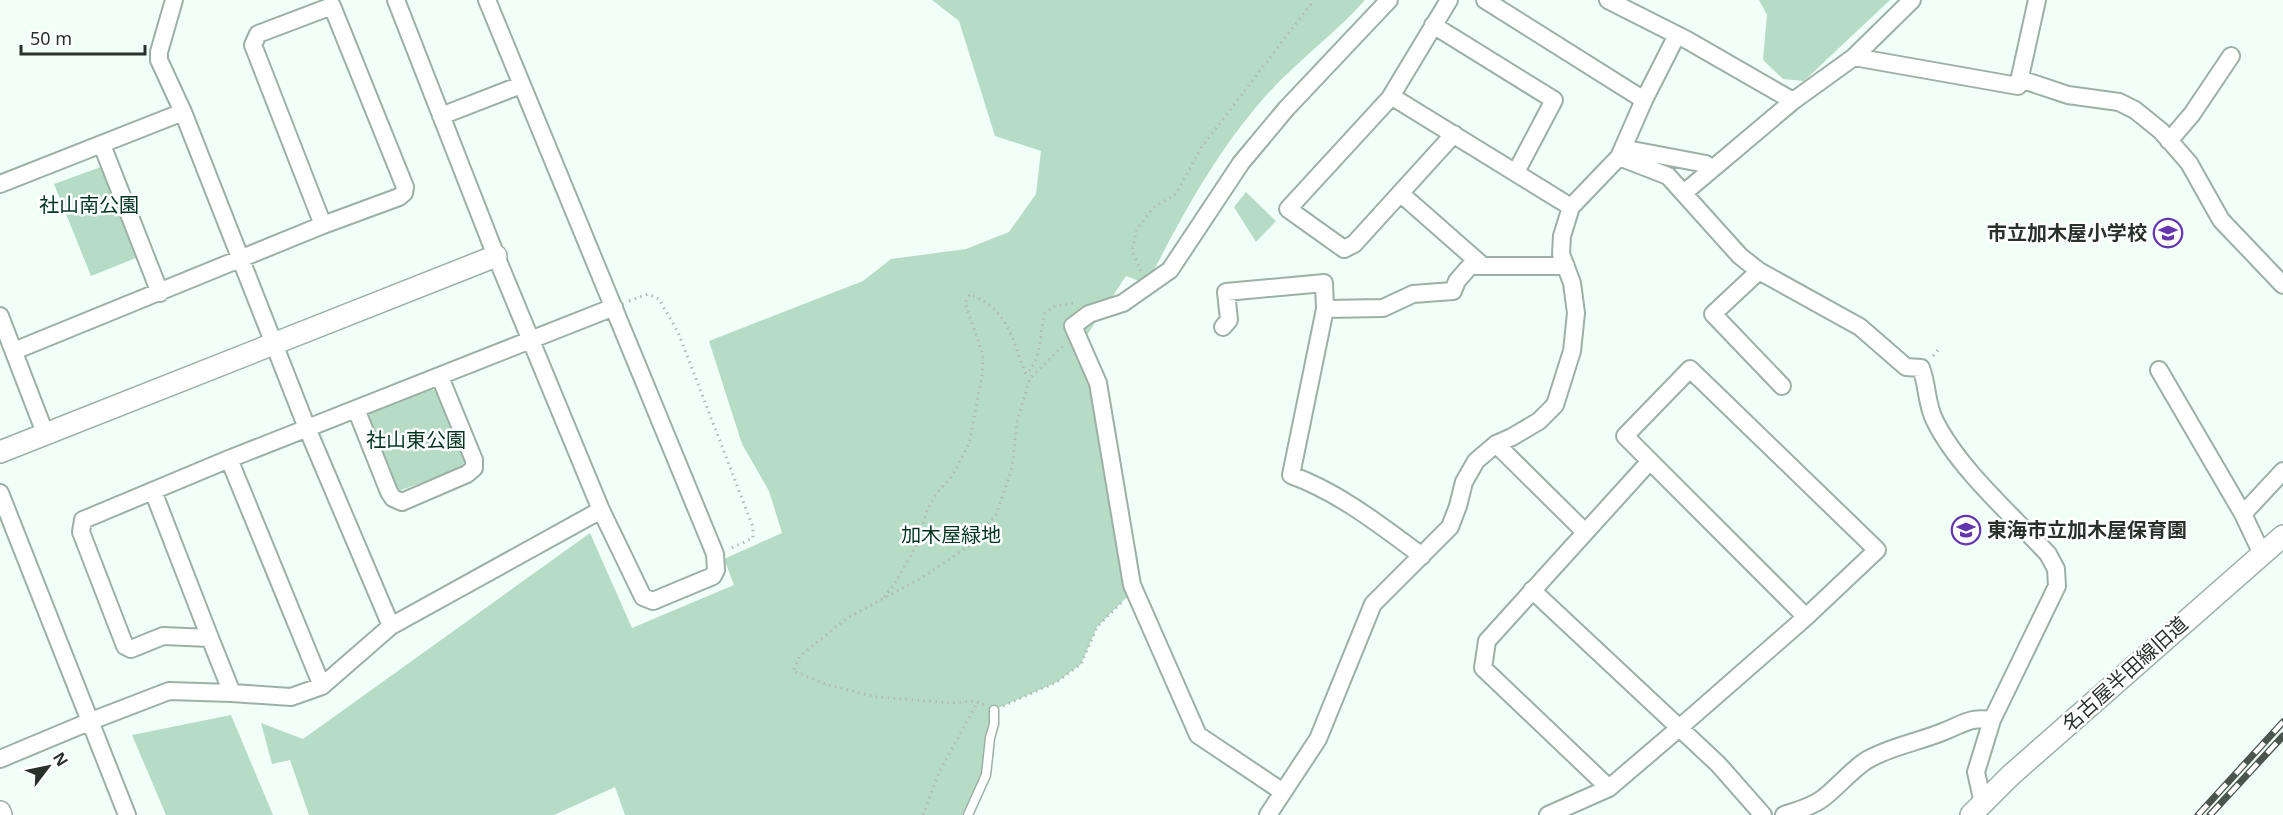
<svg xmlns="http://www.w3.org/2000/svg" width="2283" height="815" viewBox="0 0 2283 815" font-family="'Noto Sans','Noto Sans JP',sans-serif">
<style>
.green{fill:#b6dcc6}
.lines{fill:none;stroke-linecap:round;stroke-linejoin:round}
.service-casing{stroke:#9cb0a5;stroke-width:11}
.minor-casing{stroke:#9cb0a5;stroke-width:20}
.tertiary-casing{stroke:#9cb0a5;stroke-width:24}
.path{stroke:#afbab4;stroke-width:3;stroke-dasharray:1.5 4.5;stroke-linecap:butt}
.service{stroke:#fff;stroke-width:8}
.minor{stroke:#fff;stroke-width:16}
.tertiary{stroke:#fff;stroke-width:21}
.rail-casing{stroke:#4b554f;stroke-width:7}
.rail{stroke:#fff;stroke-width:4.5;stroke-dasharray:14;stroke-linecap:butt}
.labels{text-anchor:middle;stroke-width:5;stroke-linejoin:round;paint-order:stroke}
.park-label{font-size:20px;fill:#013420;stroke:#fff}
.poi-label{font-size:20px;font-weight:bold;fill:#28312c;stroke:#fff;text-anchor:end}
.street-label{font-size:20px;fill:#28312c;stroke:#fff}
</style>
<rect width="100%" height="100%" fill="#f2fff8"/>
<!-- green -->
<path class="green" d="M932 0H1365C1334 35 1293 64 1263 99 1215 154 1180 219 1147 284L1126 276 1083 341 1134 590 1097 627 1081 664 1057 682 994 710 986 775 968 815H625L615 787 554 815H309L290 760 272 764 261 723 303 739 590 533 632 628 734 585 724 559 782 533 769 491 742 444 709 341 863 281 891 259 966 249 1009 232 1036 194 1041 151 995 136 959 21Z
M1759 0H1890L1804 81 1783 79 1763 60 1767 15Z
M101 167 136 258 91 276 54 184Z
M1246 192 1276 221 1256 242 1234 207Z
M431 389 439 392 465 461 460 469 401 490 393 487 367 419 372 410Z
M231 715 273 815H166L132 735Z"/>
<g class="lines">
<!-- service casing -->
<g class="service-casing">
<path id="service" d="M968 815 986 775 990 738 994 724V710"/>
</g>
<!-- minor casing -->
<g class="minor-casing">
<path id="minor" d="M396 0 496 256 601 510 643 597 653 601 713 576 716 570 715 554 487 0
M1449 0 1390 98 1288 209 1344 249 1354 244 1454 134
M1485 0 1644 100
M1608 0 1687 40 1793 101
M1433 25 1554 100 1516 172
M1854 57 1912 0
M2020 79 2068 95 2119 102 2135 110 2161 131 2189 163 2221 220 2283 285
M1391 96 1571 207
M183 112 307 428 391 626 601 510
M441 116 521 85
M2169 141 2192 114 2231 56
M102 145 160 293
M1619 157 1668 176 1740 256 1759 271 1860 327 1906 367 1921 368C1928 386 1926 404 1935 421 1958 468 2012 515 2048 554L2056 569 2057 586 1992 720 1976 772 1983 803
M1619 157 1632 150 1706 164
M0 184 183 112 159 60V52L174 0
M1685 192 1793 101 1854 57 2018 86 2037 0
M1400 193 1483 266
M1759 271 1713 314 1782 386
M1325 309 1383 308 1413 294 1453 291 1457 281 1470 266H1566
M0 316 45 433
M1223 327 1229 320 1226 292 1324 283 1325 309 1291 475C1340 493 1380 525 1422 556
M14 351 323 225 399 197 404 193 405 187 332 6 258 34 253 45 323 225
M1690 369 1877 550 1806 617 1625 436Z
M2159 370 2243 514
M356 409 389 492 393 498 402 502 467 474 474 468V460L440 377
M1496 444 1585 532
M229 459 322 686
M1650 461 1487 641 1483 668 1609 788 1678 729 1806 617
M153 491 210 638
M0 493 127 815
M2262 554 2243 514 2283 471
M1532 590 1718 764 1763 815
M232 693 210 638 163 636 131 649 125 646 81 532 83 520 229 459 614 307
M0 759 91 721 169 691 232 693 291 697 322 686 391 626
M1283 792 1198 735 1132 585 1098 383 1073 326 1089 314 1123 303 1170 270 1241 163 1286 109 1389 0
M1268 815 1318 739 1373 604 1450 527 1458 506 1464 482 1476 461 1496 444 1512 437 1539 421 1555 405 1572 351 1576 313 1572 283 1561 254 1562 236 1571 207 1619 157 1644 100 1677 35
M1548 815 1609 788
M1784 815C1796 811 1811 807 1822 799 1838 787 1850 771 1867 760 1891 746 1919 742 1945 731 1965 723 1970 717 1992 720"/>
</g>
<!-- tertiary casing -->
<g class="tertiary-casing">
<path id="tertiary" d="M0 452 496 256
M0 812 1 815
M1971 815 2011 775 2283 536"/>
</g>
<!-- path -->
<path class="path" d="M1141 271 1132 251 1137 229 1153 208 1176 194 1201 148 1314 0
M629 301 648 294 659 299 678 332 753 527V538L729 549
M1933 356 1938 350
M884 597 894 585 919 541 927 510 936 494 952 476 969 444 982 376 983 355 965 303 970 294C1010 311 1011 339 1026 374 1044 357 1038 334 1045 313L1055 306 1076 303
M984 705 975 701 952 703 877 697 828 685 793 671 800 656 847 618 923 577 970 545 996 515 1012 468 1017 422 1030 378 1065 344
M1003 706 1057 682 1081 664 1097 627 1122 602
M923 815 939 772 978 702"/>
<!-- service -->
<use href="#service" class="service"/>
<!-- minor -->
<use href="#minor" class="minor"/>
<!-- tertiary -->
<use href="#tertiary" class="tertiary"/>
<!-- rail casing -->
<g class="rail-casing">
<path id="rail" d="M2198 815 2283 722
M2210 815 2283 736"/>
</g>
<!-- rail -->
<use href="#rail" class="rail"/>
</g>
<!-- icons -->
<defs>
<g id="school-ring" transform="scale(1.5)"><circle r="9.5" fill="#fff" stroke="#6336ae" stroke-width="1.5"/><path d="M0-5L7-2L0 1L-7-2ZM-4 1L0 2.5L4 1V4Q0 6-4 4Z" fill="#6336ae"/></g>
</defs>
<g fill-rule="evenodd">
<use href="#school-ring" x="2168" y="233"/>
<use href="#school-ring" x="1966" y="530"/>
</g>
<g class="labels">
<!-- park labels -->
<g class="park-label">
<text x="89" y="212">社山南公園</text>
<text x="416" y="447">社山東公園</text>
<text x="951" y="542">加木屋緑地</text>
</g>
<!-- poi labels -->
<g class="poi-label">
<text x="2147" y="240">市立加木屋小学校</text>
<text x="1987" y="537" text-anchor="start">東海市立加木屋保育園</text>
</g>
<!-- street labels -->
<g class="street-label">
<text transform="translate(2125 674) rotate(-42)" y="7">名古屋半田線旧道</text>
</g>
</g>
<!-- north arrow -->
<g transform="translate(48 767) rotate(58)" stroke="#ffffff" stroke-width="4.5" paint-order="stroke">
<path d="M0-4.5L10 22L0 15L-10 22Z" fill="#28312c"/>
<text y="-9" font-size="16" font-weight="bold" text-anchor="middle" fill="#28312c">N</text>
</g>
<!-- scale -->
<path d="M21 45v9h124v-9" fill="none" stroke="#28312c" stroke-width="3"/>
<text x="30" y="45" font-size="18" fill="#28312c" stroke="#ffffff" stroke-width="4.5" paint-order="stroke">50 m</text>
</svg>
